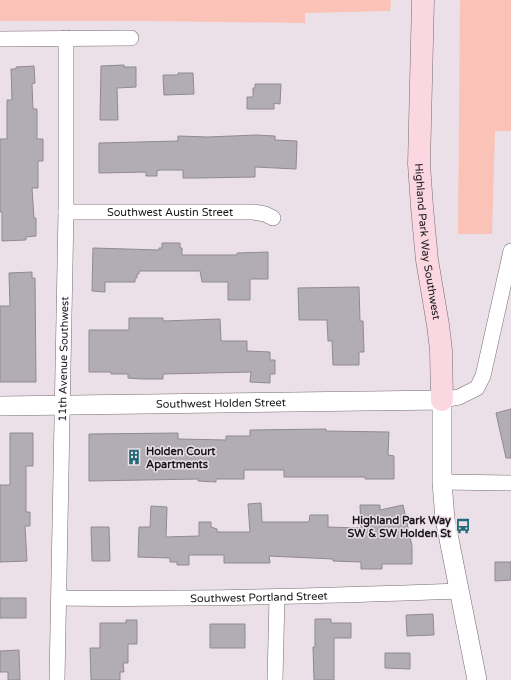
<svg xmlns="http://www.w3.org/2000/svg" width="511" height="680" viewBox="0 0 511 680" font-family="'Varela Round',sans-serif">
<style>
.green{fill:#fbc3b8}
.building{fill:#b2acb5;stroke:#8f8a92}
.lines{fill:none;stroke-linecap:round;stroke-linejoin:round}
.minor-casing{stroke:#756c71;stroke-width:16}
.tertiary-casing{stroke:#756c71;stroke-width:20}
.secondary-casing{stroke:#756c71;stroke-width:23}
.minor{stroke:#fff;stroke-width:15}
.tertiary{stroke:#fff;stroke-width:19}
.secondary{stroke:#fbd7e1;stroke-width:22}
.labels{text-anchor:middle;stroke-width:3;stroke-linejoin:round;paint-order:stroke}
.street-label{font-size:11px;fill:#191518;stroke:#ebe0e7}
.poi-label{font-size:11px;font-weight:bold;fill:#191518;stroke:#ebe0e7;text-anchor:start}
</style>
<rect width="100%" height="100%" fill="#ebe0e7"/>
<!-- green -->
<path class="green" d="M0 0H391L390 11 305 13V23L145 21H0Z
M460 0H511V131H495L492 234H458Z"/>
<!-- building -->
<path class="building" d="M124 65V67H136V87L117 88 118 120H100L101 66Z
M34 66 35 83 32 84 33 109H37V139H43V161H38V188H32L34 218H36V236L26 237V240L2 241V212H0V139H7V100H12L11 69H16V67Z
M178 73H193L194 94 164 95 163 75H178Z
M255 84H281L280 104 274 103V109H247V97H253V88H255Z
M256 135 275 136V140L297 141 296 169 255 167V177L198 178H183V170H160L157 171V176H146V172L99 173V143L178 141V136L208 137Z
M162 243H180V248H182V255H237V253L268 252V279H250V300H228V282H202L200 271H139V274H137V278H135V282H105V292L92 291 93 248 159 250V248H162Z
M32 272V278H35L36 382H0V306H10L9 273Z
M359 287 360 321H363L364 352H359V365H333L332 341H328L327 320H299L298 288Z
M129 318H163V321L220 319 221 341H247V351L270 352V360H275V374H270V383L250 382 251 372 163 374V379H142L128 378V374H111V372H89V330H129Z
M511 409V458H506L496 413Z
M326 429V431L389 432 388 455 394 456V479H365V477H284V470H244V479H216V482L198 481V479L89 481V434L178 433V439L226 440V436H250V430Z
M10 433H33V466H26V512H30V526H25L27 561 0 562V485H10Z
M261 503 262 522H309L310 515H328V527L361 528 360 505H380V510L403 505 412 546V564H382V569H361V562L333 561V559L269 556 270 563H224V555H189V565H177V562H170V558L138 557 139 527H150L151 506 167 507 166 537 199 536V522H211V527L217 529V532H250L248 504Z
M91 527H109L110 561H92Z
M495 562H511V580L495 581Z
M0 598H26V618H0Z
M433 614 434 635 407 636 406 615Z
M315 619H331V623H351V638H334V680H314L313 647H315Z
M126 620H137V644H128V663H123L124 672H120V680H91L90 648H100V623H126Z
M210 624H245V648H210Z
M19 650 20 680H8V672H0V651Z
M385 653H410V669L385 668Z"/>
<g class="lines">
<!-- minor casing -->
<g class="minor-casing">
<g id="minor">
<path d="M0 39 131 38"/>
<path id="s1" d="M66 212H253L265 214 273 218"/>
<path d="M442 400 459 397 477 388 483 376 511 251"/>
<path d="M442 482 511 483"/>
<path id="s2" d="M59 598C192 600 326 596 460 591"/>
<path id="s3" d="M57 680 66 212V38"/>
<path d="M275 680 277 597"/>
</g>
</g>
<!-- tertiary casing -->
<g class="tertiary-casing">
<g id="tertiary">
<path id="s4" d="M0 406 442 400V482L445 519 477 680"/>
</g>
</g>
<!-- secondary casing -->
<g class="secondary-casing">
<g id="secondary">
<path id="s5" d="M423 0 419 164 422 207 427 260 438 325 441 350 442 400"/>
</g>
</g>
<!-- minor -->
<use href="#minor" class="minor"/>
<!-- tertiary -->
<use href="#tertiary" class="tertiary"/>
<!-- secondary -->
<use href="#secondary" class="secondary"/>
</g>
<!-- icons -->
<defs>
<g id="building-bare" transform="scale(1.2)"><path d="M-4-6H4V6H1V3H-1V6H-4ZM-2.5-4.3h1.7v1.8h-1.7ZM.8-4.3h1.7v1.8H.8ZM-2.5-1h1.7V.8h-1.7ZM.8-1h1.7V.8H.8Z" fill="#246b79" stroke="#ebe0e7" stroke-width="2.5" paint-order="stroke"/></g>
<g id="bus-bare" transform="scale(1.2)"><path d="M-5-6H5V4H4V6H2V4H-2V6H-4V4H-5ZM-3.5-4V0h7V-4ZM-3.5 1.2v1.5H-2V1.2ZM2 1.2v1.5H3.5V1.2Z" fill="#246b79" stroke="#ebe0e7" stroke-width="2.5" paint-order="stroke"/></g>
</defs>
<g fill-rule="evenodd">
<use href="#building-bare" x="134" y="457"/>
<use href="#bus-bare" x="463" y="526"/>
</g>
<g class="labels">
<!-- street labels -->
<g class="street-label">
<text dy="4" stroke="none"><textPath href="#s1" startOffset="104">Southwest Austin Street</textPath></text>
<text dy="4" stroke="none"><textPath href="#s5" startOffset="242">Highland Park Way Southwest</textPath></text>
<text dy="4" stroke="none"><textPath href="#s3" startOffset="321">11th Avenue Southwest</textPath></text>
<text dy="4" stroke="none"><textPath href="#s4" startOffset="221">Southwest Holden Street</textPath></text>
<text dy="4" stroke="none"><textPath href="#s2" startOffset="200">Southwest Portland Street</textPath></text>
</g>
<!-- poi labels -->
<g class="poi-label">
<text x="146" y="455">Holden Court<tspan x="146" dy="13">Apartments</tspan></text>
<text x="451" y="524" text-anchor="end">Highland Park Way<tspan x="451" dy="13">SW &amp; SW Holden St</tspan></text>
</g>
</g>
</svg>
